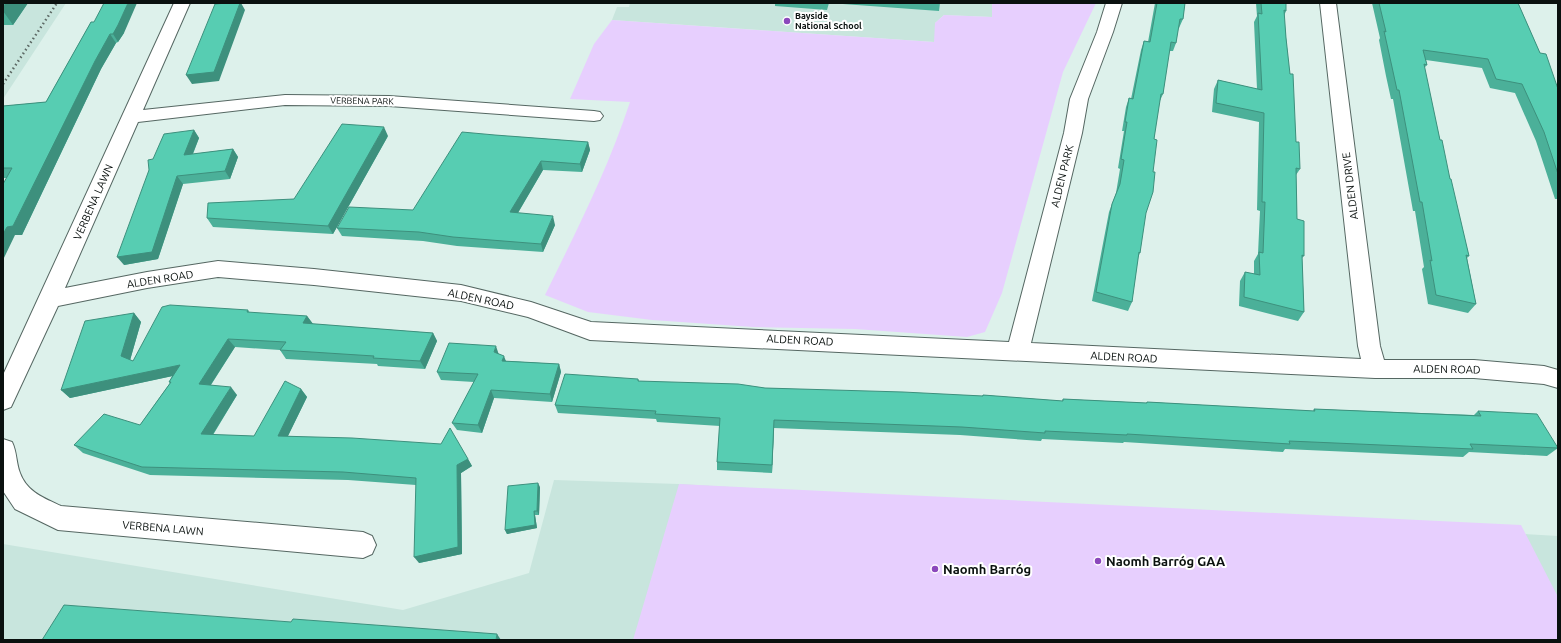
<svg xmlns="http://www.w3.org/2000/svg" width="1561" height="643" viewBox="0 0 1561 643" font-family="Ubuntu,sans-serif">
<style>
.built{fill:#c8e5dd}
.green{fill:#e7cffe}
.lines{fill:none;stroke-linecap:round;stroke-linejoin:round}
.minor-casing{stroke:#556762;stroke-width:2}
.minor{fill:#fff;fill-rule:evenodd}
.rail{stroke:#5b6763;stroke-width:2.5;stroke-dasharray:1.5 3;stroke-linecap:butt}
.wall{fill:#4bb099}
.shaded-wall{fill:#3d907d}
.building{fill:#57cdb2;stroke:#3d907d}
.poi-dot{fill:#8b48bc;stroke:#fff;stroke-width:1.5}
.labels{text-anchor:middle;stroke-width:4;stroke-linejoin:round;paint-order:stroke}
.far-poi-label{font-size:9px;font-weight:bold;fill:#0a110f;stroke:#fff;text-anchor:start}
.far-street-label{font-size:9px;fill:#0a110f;stroke:#fff}
.street-label{font-size:11px;fill:#0a110f;stroke:#fff}
.near-poi-label{font-size:13px;font-weight:bold;fill:#0a110f;stroke:#fff;text-anchor:start}
</style>
<rect width="100%" height="100%" fill="#ddf1eb"/>
<!-- built -->
<path class="built" d="M3 3H66L3 99Z
M630 3H992L993 17 944 15 935 23V42L612 20 617 7H629Z
M554 480 679 484 1558 536V640H3V544L403 610 529 573Z"/>
<!-- green -->
<path class="green" d="M992 3H1096L1063 72 1002 293 985 332 967 337 855 329 753 327 652 320 588 312 545 295C576 232 608 169 630 102L570 99 594 44 612 20 934 42 935 23 944 15 992 17Z
M679 484 1521 525 1558 597V640H633Z"/>
<g class="lines">
<!-- minor casing -->
<g class="minor-casing">
<path id="minor" d="M174 3H190L143 110 285 95 389 96 594 111 600 112 603 116 600 120 594 121 389 106 285 105 138 122 65 288 147 272 218 261 314 269 461 285 531 302 591 322 1009 342 1064 133 1070 99 1097 32 1106 3H1122L1113 32 1088 99 1082 133 1031 343 1361 359 1358 346 1320 3H1336L1380 346 1384 360H1474L1544 366 1558 370V388L1544 384 1474 378H1375L590 340 528 317 461 301 314 285 218 277 147 288 58 306 11 407 3 410V375Z
M3 439 12 442C17 452 16 463 20 473 27 492 44 498 61 506L363 532 372 536 376 545 372 554 363 558 58 530 15 509 3 491Z"/>
</g>
<!-- minor -->
<use href="#minor" class="minor"/>
<!-- rail -->
<path class="rail" d="M3 84 57 3"/>
</g>
<!-- wall -->
<path class="wall" d="M3 3H28L13 25H3Z
M775 3H940L939 11 829 3 827 10 775 6Z
M1155 3H1185L1183 19 1179 28H1178L1176 43 1173 51H1169L1163 94 1159 103 1154 139 1140 253 1138 257 1132 302 1128 311 1092 301 1109 212 1116 193 1120 169 1118 168 1124 131H1122L1126 107 1129 98 1131 99 1141 50 1144 41 1148 42Z
M1256 3H1286V11L1284 16 1296 142 1300 169 1296 175 1297 219 1304 256 1302 258 1304 312 1298 321 1239 306 1240 281 1245 272 1254 274V261L1258 254 1260 211 1257 210 1259 122 1212 112 1214 89 1218 80 1257 89 1254 22 1257 16Z
M1372 3H1518L1540 53 1558 89V202L1557 199H1555L1536 141 1515 93 1490 88 1482 68 1426 60 1427 65 1424 68 1440 140 1469 256 1467 258 1476 304 1468 313 1428 304 1422 269 1424 267 1415 211H1413L1393 99H1391L1386 76 1379 40 1380 38Z
M91 22 124 33 118 42 116 43 101 69 22 235H15L7 178H3V106L46 102Z
M194 130 199 138 193 154 233 149 238 157 230 179 183 184 158 259 124 265 149 170 153 159Z
M495 135 588 142 590 150 582 172 543 170 518 213 555 225 543 252 457 246 423 241 342 236 337 228 413 210Z
M388 136 333 234 213 227 207 218 294 199Z
M248 310 250 313 307 316 313 324 433 333 437 341 425 369 378 366 377 364 286 359 280 350 235 347 211 385 237 395 213 435 254 436 301 389 307 397 288 436 468 459 472 466 461 473 462 554 419 563 416 485 348 480 150 475 83 453 74 445 140 425 170 383 169 382 172 376 70 398 61 390 134 313 141 322 130 360 133 361Z
M499 354 506 361 559 364 561 372 552 402 494 398 482 433 457 430 452 423 474 382 441 380 437 372Z
M638 379 639 381 765 388 982 396 983 395 1062 401 1063 399 1146 403 1147 402 1313 411 1314 409 1474 415 1478 411 1558 448 1547 456 1469 452 1463 457 1285 449 1283 452 1124 442 1123 443 1042 439 1041 441 960 435 774 428 772 473 717 470V462L720 426 657 422 656 419 558 413 555 405Z
M540 487 539 515H535L537 528 507 534 505 530Z"/>
<!-- shaded-wall -->
<path class="shaded-wall" d="M6 3H28L13 25 3 11V7Z
M128 3H137L124 33 118 42 113 34Z
M240 3H241L245 10 219 81 192 84 186 75Z
M110 34 116 43 101 69 22 235H15L3 260V234L95 61Z
M384 127 388 136 333 234 328 226Z
M194 130 199 138 189 163 184 155Z
M588 142 590 150 582 172 580 164Z
M233 149 238 157 230 179 225 171Z
M541 161 543 170 513 221 510 212Z
M177 176 183 184 158 259 124 265 117 257Z
M553 216 555 225 543 252 541 244Z
M134 313 141 322 129 364 121 356Z
M307 316 313 324 303 323Z
M433 333 437 341 425 369 420 361Z
M228 339 235 347 206 392 199 384Z
M496 346 499 355 494 352Z
M504 356 507 364 502 361Z
M559 364 561 372 552 402 550 394Z
M180 365 187 373 70 398 61 390Z
M231 387 237 395 208 442 201 434Z
M301 389 307 397 284 444 278 436Z
M491 390 494 398 482 433 478 425Z
M774 420V428L772 473V465Z
M468 459 472 466 461 473 462 554 419 563 414 557 457 465Z
M538 483 540 487 539 515 537 511Z
M534 511 535 515 537 528 507 534 505 530Z
M497 634 501 640H496Z"/>
<!-- building -->
<path class="building" d="M3 3H6L3 7Z
M104 3H128L118 25 113 34H110L95 61 13 226 7 227 3 234V184L12 168H3V106L46 102 91 22H94Z
M227 3H240L214 72 186 75 215 4Z
M1157 3H1185L1183 19H1180L1176 43 1171 42 1163 94H1161L1154 139 1157 140 1153 172H1155L1153 192 1146 213 1140 253 1139 252 1132 302 1096 292 1112 204 1120 184 1124 160 1121 159 1127 122H1125L1129 98 1133 99 1144 41 1150 42Z
M1261 3H1286V11L1284 10 1286 38 1290 74H1293L1296 142H1299L1300 169 1296 168 1297 219 1304 221V256L1302 255 1304 312 1244 297 1245 272 1260 275 1259 252 1263 253 1265 202H1262L1264 113 1216 103 1218 80 1262 90 1258 13 1262 14Z
M1379 3H1518L1540 53 1546 54 1558 89V174L1544 132 1522 84 1496 79 1488 59 1423 50 1427 65 1424 64 1440 140H1442L1450 179H1451L1469 256 1466 255 1476 304 1436 295 1430 260 1432 261 1422 202H1420L1399 90H1397L1392 67 1384 31 1386 32Z
M342 124 384 127 328 226 207 218 208 203 294 199Z
M194 130 184 155 233 149 225 171 177 176 152 252 117 257 149 170 148 160 153 159 164 134Z
M462 132 495 135 588 142 580 164 541 161 510 212 553 216 541 244 453 237 419 232 337 228 349 207 413 210Z
M170 305 248 310 247 312 307 316 303 323 433 333 420 361 373 358 374 356 280 350 286 342 228 339 199 384 231 387 201 434 254 436 285 381 301 389 278 436 352 438 441 444 450 428 468 459 457 465 458 547 414 557 416 478 343 472 142 467 74 445 104 414 140 425 171 382H169L180 365 61 390 85 321 134 313 121 356 133 361 162 307Z
M449 343 496 346 494 352 504 356 502 361 559 364 550 394 491 390 478 425 452 423 478 374 437 372Z
M565 374 638 379V381L738 384 765 388 903 392 983 396V395L1063 401V399L1147 403V402L1315 411 1314 409 1481 416 1478 411 1537 414 1558 448 1470 444 1473 449 1289 441 1290 444 1127 434V435L1045 431V433L962 427 774 420 772 465 717 462 720 418 655 414 656 411 555 405Z
M538 483 537 511H534L535 525 505 530 508 486Z
M64 605 291 622 293 619 497 634 496 640H42Z"/>
<!-- markers -->
<g class="poi-dot">
<circle cx="787" cy="21" r="4"/>
<circle cx="1098" cy="561" r="4"/>
<circle cx="935" cy="569" r="4"/>
</g>
<g class="labels">
<!-- far-poi labels -->
<g class="far-poi-label">
<text x="795" y="19">Bayside<tspan x="795" dy="10">National School</tspan></text>
</g>
<!-- far-street labels -->
<g class="far-street-label">
<text transform="translate(362 101) rotate(1)" y="3">VERBENA PARK</text>
</g>
<!-- street labels -->
<g class="street-label">
<text transform="translate(1062 176) rotate(-76)" y="4">ALDEN PARK</text>
<text transform="translate(1350 186) rotate(-97)" y="4">ALDEN DRIVE</text>
<text transform="translate(93 202) rotate(-66)" y="4">VERBENA LAWN</text>
<text transform="translate(160 279) rotate(-9)" y="4">ALDEN ROAD</text>
<text transform="translate(481 299) rotate(12)" y="4">ALDEN ROAD</text>
<text transform="translate(800 340) rotate(3)" y="4">ALDEN ROAD</text>
<text transform="translate(1124 357) rotate(3)" y="4">ALDEN ROAD</text>
<text transform="translate(1447 369) rotate(1)" y="4">ALDEN ROAD</text>
<text transform="translate(163 528) rotate(5)" y="4">VERBENA LAWN</text>
</g>
<!-- near-poi labels -->
<g class="near-poi-label">
<text x="1106" y="566">Naomh Barróg GAA</text>
<text x="943" y="574">Naomh Barróg</text>
</g>
</g>
<!-- border -->
<rect width="1561" height="643" fill="none" stroke="#0a110f" stroke-width="8"/>
</svg>
